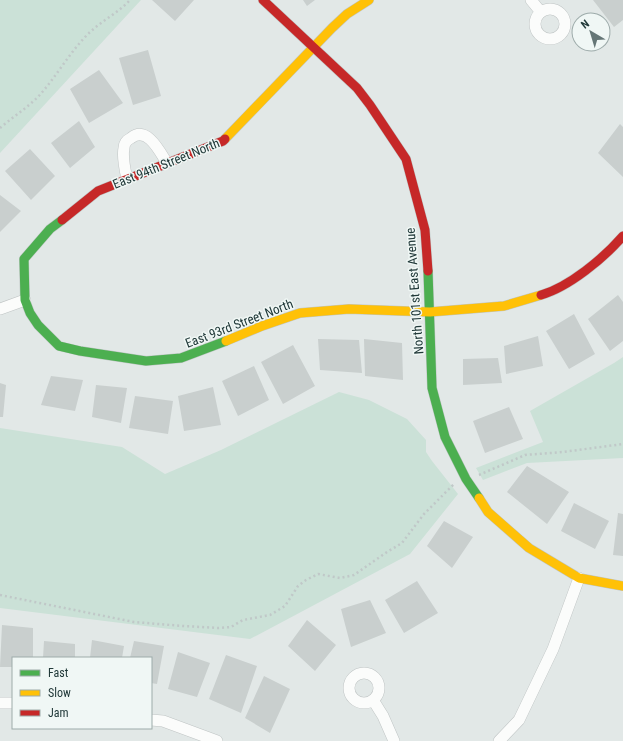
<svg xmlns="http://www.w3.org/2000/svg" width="623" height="741" viewBox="0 0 623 741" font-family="'Roboto Condensed',sans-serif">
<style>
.green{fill:#cbe1d7}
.building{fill:#c9cfce}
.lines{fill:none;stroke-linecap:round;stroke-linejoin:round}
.street-casing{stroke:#bfc4c4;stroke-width:12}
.fast-casing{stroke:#bec5c4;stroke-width:10}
.slow-casing{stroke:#bec5c4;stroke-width:10}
.jam-casing{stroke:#bec5c4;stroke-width:10}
.path{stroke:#c0c8c8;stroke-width:2.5;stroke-dasharray:2 3;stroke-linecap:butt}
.street{stroke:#fbfcfb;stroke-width:11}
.fast{stroke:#4caf50;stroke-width:9}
.slow{stroke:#ffc107;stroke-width:9}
.jam{stroke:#c62828;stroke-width:9}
.labels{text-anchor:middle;stroke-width:3;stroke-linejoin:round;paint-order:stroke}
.street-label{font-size:13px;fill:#213939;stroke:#f0f7f5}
</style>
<rect width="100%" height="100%" fill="#e2e8e7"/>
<!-- green -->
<path class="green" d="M0 0H141L0 153Z
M623 357V458L527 463 483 480 476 468 543 442 530 411 614 363Z
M339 392 369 400 407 419 426 440V452L432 461 458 494 410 554 250 639 0 608V428L122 447 165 474 221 450Z"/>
<!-- building -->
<path class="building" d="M152 0H194L175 21Z
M303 0H315L307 6Z
M593 0H623V20L614 27Z
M148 50 161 96 133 105 119 58Z
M99 70 123 103 89 123 70 89Z
M79 121 95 147 70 168 51 143Z
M620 124 623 127V177L598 153Z
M30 149 55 176 31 200 5 171Z
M0 195 21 211 0 232Z
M618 295 623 302V341L610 351 588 319Z
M574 314 595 354 569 369 546 331Z
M538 336 543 366 506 374 504 346Z
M318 339 359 340 362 373 320 370Z
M364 339 402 343 403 380 365 376Z
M293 345 315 386 283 404 261 362Z
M498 358 502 383 463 385V359Z
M254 366 269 400 238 416 222 381Z
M51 376 83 380 75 411 41 405Z
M0 383 6 385 3 417H0Z
M96 385 127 388 121 423 92 417Z
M213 387 221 425 184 431 178 396Z
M135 396 173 401 168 434 129 428Z
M509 407 523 439 485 453 473 421Z
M527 466 569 492 547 524 507 492Z
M574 503 609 521 595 549 561 531Z
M618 513 623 514V556L613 555Z
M444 521 473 537 452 568 427 546Z
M417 581 438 613 404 633 385 600Z
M370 600 386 633 351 647 341 609Z
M307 620 336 645 315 671 288 646Z
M2 625 33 628V658H13V667H0Z
M92 640 124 646 122 658H90Z
M44 641 75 644V658H43Z
M134 641 164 646 157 684 151 683V658H130Z
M178 652 210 663 197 697 168 689Z
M226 655 257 666 241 713 209 699Z
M264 676 290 689 270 733 245 718Z"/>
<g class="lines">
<!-- street casing -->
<g class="street-casing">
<path id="street" d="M531 0 540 11
M535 24a15 15 0 1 1 30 0a15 15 0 1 1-30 0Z
M127 179C125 170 122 157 124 148 124 143 127 140 131 138 147 125 160 152 167 163
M0 309 25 300
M349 688a15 15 0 1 1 30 0a15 15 0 1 1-30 0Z
M373 700 383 716 394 741
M0 703H13
M151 720 163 721 217 741
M499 741 519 720 553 649 579 578"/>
</g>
<!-- fast casing -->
<g class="fast-casing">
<path id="fast" d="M62 220 50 229 24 259 25 300 30 313 38 325 59 346 80 351 146 361 181 358 226 341
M428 271 432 388 445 437 466 479 479 498"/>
</g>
<!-- slow casing -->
<g class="slow-casing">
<path id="slow" d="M225 139 332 28 347 14 369 0
M226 341 262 326 300 313 349 309 430 312 504 306 541 295
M479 498 488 512 529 548 579 578 623 586"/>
</g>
<!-- jam casing -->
<g class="jam-casing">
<path id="jam" d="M263 0 357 88 370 105 406 159 425 230 428 271
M62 220 98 191 223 141 225 139
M541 295C569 287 604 258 623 236"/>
</g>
<!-- path -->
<path class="path" d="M0 128C15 115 32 105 44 90 59 72 71 51 88 34 101 21 118 13 130 0
M479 475 525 455 563 452 623 444
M0 595 134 622 183 626 219 628 231 627 243 620 270 615 285 606 298 586 306 580 318 574 340 578 354 575 387 552 402 543 424 514 454 484"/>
<!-- street -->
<use href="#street" class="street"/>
<!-- fast -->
<use href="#fast" class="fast"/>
<!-- slow -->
<use href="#slow" class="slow"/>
<!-- jam -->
<use href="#jam" class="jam"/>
</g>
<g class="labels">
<!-- street labels -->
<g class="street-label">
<text transform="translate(166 163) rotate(-22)" y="5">East 94th Street North</text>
<text transform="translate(414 291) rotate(-94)" y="5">North 101st East Avenue</text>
<text transform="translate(239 323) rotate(-21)" y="5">East 93rd Street North</text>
</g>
</g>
<!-- legend -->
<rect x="12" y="657" width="140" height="72" fill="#f0f7f5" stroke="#9dabaa"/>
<rect x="20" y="670" width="20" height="6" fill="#4caf50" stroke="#9dabaa"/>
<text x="48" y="677" font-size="12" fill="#213939">Fast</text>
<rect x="20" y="690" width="20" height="6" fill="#ffc107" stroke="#9dabaa"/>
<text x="48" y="697" font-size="12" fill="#213939">Slow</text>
<rect x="20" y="710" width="20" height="6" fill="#c62828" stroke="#9dabaa"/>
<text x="48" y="717" font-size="12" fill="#213939">Jam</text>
<!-- north arrow -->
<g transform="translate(591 32) rotate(322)"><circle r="19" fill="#f0f7f5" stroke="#9dabaa"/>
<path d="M0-3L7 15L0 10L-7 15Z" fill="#657676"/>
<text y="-6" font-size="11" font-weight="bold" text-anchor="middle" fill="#213939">N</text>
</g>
</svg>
